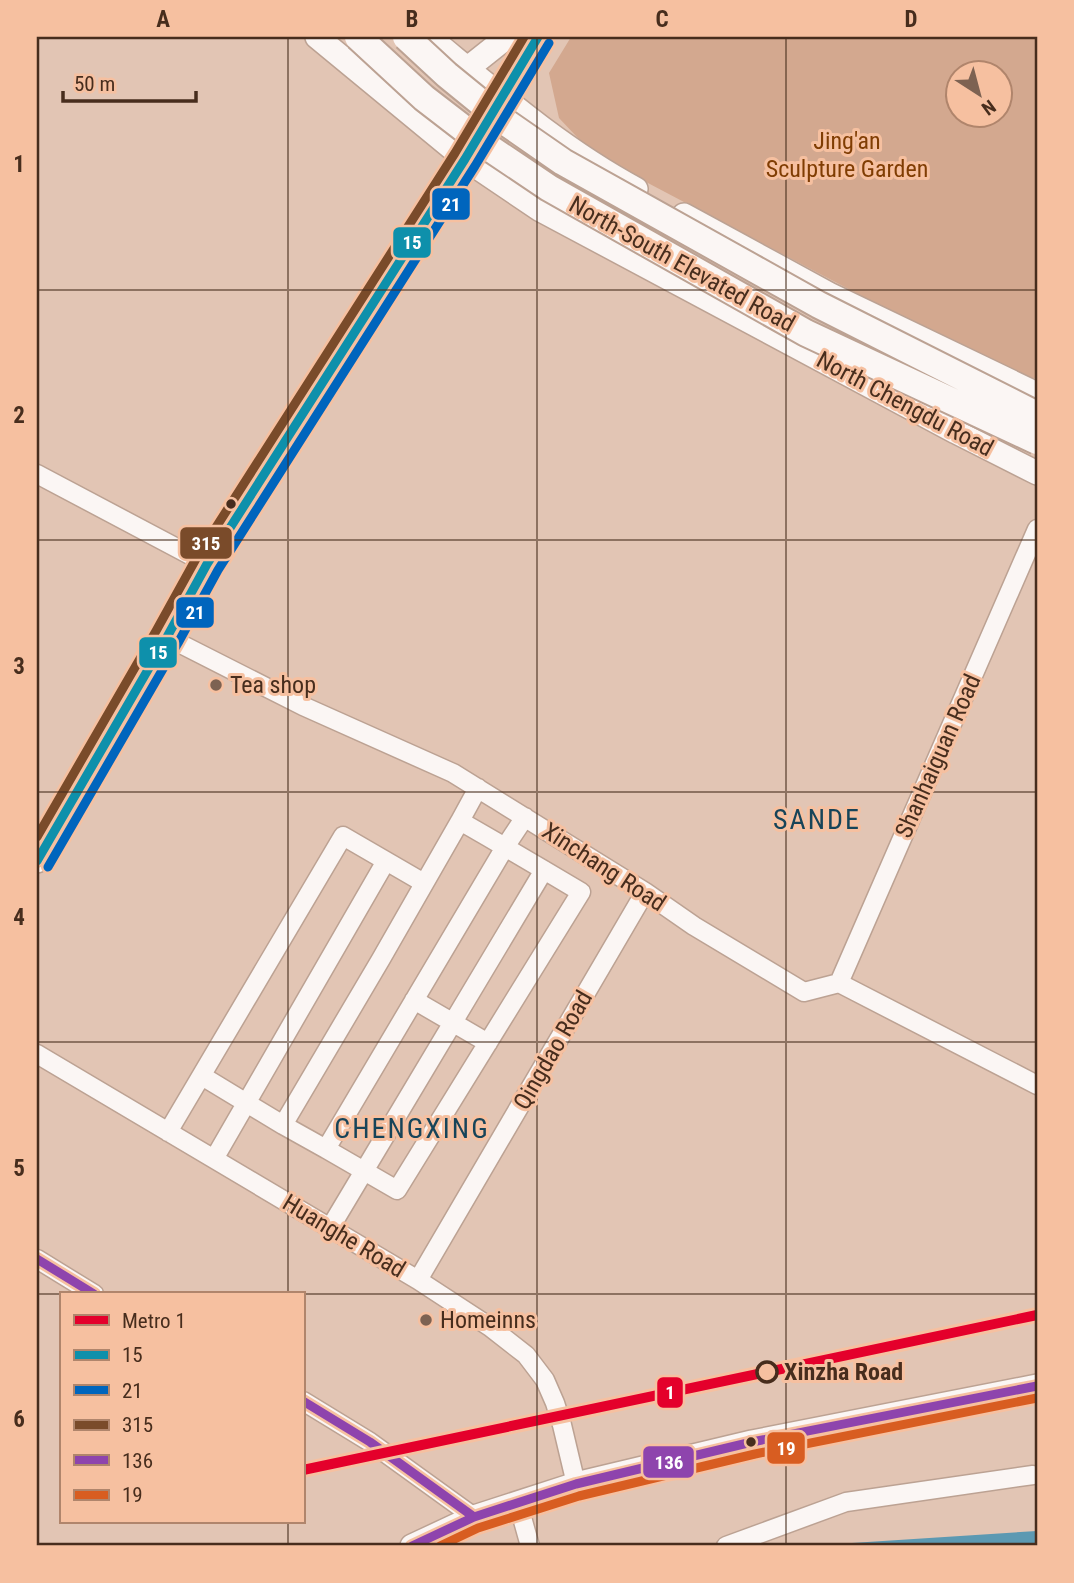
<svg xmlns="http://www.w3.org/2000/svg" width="1074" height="1583" viewBox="0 0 1074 1583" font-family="'Roboto Condensed',sans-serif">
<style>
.green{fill:#d3a88f;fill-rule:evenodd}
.water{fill:#5c99b2}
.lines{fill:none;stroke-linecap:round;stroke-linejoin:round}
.minor-casing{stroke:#bca293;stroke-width:21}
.major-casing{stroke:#bca293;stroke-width:26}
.minor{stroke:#fbf6f4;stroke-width:18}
.major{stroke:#fbf6f4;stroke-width:23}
.highway-bridge-casing{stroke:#bca293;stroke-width:30;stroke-linecap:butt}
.highway-bridge{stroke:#fbf6f4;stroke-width:26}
.bus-1-casing{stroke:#f6c0a0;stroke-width:14}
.bus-2-casing{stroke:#f6c0a0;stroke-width:14}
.bus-3-casing{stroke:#f6c0a0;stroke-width:14}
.bus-4-casing{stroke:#f6c0a0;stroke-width:14}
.bus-5-casing{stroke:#f6c0a0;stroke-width:14}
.bus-1{stroke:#0e90ab;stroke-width:9}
.bus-2{stroke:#0065bd;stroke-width:9}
.bus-3{stroke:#7a4b2a;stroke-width:9}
.bus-4{stroke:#8e44ad;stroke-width:9}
.bus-5{stroke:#d85d21;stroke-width:9}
.metro-1-casing{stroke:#f6c0a0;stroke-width:16}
.metro-1{stroke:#e4002b;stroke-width:10}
.grid{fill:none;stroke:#472d1d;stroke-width:2;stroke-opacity:0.55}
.bus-dot{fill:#472d1d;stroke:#f6c0a0;stroke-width:2.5}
.poi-dot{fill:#7d6252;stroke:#f6c0a0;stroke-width:2.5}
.stop-dot{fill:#f6c0a0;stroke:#472d1d;stroke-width:3.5}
.labels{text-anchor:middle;stroke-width:6;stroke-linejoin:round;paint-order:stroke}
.park-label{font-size:24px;fill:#803d03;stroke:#f6c0a0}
.street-label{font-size:24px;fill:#472d1d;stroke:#f6c0a0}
.poi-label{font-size:24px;fill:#472d1d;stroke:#f6c0a0;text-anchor:start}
.stop-label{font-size:24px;font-weight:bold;fill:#472d1d;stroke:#f6c0a0;text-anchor:start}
.quarter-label{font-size:28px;letter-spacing:2px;fill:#174459;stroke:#f6c0a0}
.line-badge{stroke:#f6c0a0;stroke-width:2.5}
.badge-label{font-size:19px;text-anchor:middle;font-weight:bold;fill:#fff}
.neatline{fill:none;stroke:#472d1d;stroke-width:2.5}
.grid-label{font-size:23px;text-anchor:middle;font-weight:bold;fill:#472d1d}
</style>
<rect width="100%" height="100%" fill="#e2c5b4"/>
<!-- green -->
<path class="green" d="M571 37H1037V378H1017L593 154 559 118 549 73ZM958 74H1000V116H958Z"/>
<!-- water -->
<path class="water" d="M1037 1531V1546H843L852 1543Z"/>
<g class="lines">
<!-- minor casing -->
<g class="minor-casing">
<path id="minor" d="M37 474 207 564
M167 637 303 706 453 773 645 892 694 926 804 992 839 983 1037 1085
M460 821 478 788
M839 983 1037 529
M414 1000 488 1043
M37 1054 418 1280 490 1327 526 1355 545 1380 555 1403 562 1425 576 1484
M202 1076 283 1125
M168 1132 343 836 424 883
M326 1149 283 1125 381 959 460 821C500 844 541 868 581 892L397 1190 326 1149 505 847 525 817
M214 1159 386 861
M330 1228 544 870
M37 1259 94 1294
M418 1280 645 892
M303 1401 370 1442 474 1517
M518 1503 530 1546
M726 1546 846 1502 1033 1475"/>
</g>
<!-- major casing -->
<g class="major-casing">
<path id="major" d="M317 37 465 159 539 209 956 432 1037 473
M429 37C495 91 560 148 636 189
M468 68 502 41 505 37
M684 215 829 294 1037 394
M37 861 167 637 207 564 465 159 538 37
M412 1546 474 1517 576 1484 752 1442 1037 1386"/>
</g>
<!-- minor -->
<use href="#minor" class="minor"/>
<!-- major -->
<use href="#major" class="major"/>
<!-- highway-bridge casing -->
<g class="highway-bridge-casing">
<path id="highway-bridge" d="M358 37 424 98 485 145 549 188 806 333 1037 441
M406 37 447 75 501 119 563 162 819 305 1037 415"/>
</g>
<!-- highway-bridge -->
<use href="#highway-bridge" class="highway-bridge"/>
<!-- bus-1 casing -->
<g class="bus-1-casing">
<path id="bus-1" d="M37 861 167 637 207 564 465 159 538 37"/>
</g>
<!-- bus-2 casing -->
<g class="bus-2-casing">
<path id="bus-2" d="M48 867 178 643 218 570 475 166 549 43"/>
</g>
<!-- bus-3 casing -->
<g class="bus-3-casing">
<path id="bus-3" d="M37 837 156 631 197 557 455 153 524 37"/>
</g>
<!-- bus-4 casing -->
<g class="bus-4-casing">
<path id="bus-4" d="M37 1259 94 1294
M303 1401 370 1442 474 1517
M412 1546 474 1517 576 1484 752 1442 1037 1386"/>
</g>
<!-- bus-5 casing -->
<g class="bus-5-casing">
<path id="bus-5" d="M440 1546 478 1528 579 1496 755 1454 1037 1398"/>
</g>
<!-- bus-1 -->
<use href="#bus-1" class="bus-1"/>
<!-- bus-2 -->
<use href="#bus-2" class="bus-2"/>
<!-- bus-3 -->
<use href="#bus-3" class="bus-3"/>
<!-- bus-4 -->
<use href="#bus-4" class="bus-4"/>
<!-- bus-5 -->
<use href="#bus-5" class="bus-5"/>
<!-- metro-1 casing -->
<g class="metro-1-casing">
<path id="metro-1" d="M303 1470 1037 1315"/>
</g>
<!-- metro-1 -->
<use href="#metro-1" class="metro-1"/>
</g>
<!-- grid -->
<path class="grid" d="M288 37V1294M537 37V1546M786 37V1546M37 290H1037M37 540H1037M37 792H1037M37 1042H1037M37 1294H1037M288 1522V1546"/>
<!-- markers -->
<g class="bus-dot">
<circle cx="231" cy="504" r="6"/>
<circle cx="751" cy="1442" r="6"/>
</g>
<g class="poi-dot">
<circle cx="216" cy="685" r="7"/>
<circle cx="426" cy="1320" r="7"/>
</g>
<circle class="stop-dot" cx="767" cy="1372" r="10"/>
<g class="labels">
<!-- park labels -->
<g class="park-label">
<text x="847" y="149">Jing'an<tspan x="847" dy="28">Sculpture Garden</tspan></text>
</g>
<!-- street labels -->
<g class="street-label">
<text transform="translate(682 264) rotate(29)" y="8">North-South Elevated Road</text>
<text transform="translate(905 404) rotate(28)" y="8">North Chengdu Road</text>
<text transform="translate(938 756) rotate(-66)" y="8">Shanhaiguan Road</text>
<text transform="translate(604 867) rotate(33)" y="8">Xinchang Road</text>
<text transform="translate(553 1050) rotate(-60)" y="8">Qingdao Road</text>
<text transform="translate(344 1236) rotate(31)" y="8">Huanghe Road</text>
</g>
<!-- poi labels -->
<g class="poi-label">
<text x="230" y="693">Tea shop</text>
<text x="440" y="1328">Homeinns</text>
</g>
<!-- stop labels -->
<g class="stop-label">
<text x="784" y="1380">Xinzha Road</text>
</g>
<!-- quarter labels -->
<g class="quarter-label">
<text x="817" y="829">SANDE</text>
<text x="412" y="1138">CHENGXING</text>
</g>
</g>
<g class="line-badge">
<rect x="431" y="187" width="40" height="34" rx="7" fill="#0065bd"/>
<rect x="392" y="226" width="40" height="33" rx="7" fill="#0e90ab"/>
<rect x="179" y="526" width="54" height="34" rx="7" fill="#7a4b2a"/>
<rect x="175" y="596" width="40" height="33" rx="7" fill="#0065bd"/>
<rect x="138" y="636" width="40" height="33" rx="7" fill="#0e90ab"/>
<rect x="656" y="1376" width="28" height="33" rx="7" fill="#e4002b"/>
<rect x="766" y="1431" width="40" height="34" rx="7" fill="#d85d21"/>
<rect x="642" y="1445" width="53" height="34" rx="7" fill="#8e44ad"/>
</g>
<g class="badge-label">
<text x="451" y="211">21</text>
<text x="412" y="249">15</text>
<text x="206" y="550">315</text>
<text x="195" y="619">21</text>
<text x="158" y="659">15</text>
<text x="670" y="1399">1</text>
<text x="786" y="1455">19</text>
<text x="669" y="1469">136</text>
</g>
<!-- border -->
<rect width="1074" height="1583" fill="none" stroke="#f6c0a0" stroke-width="77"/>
<!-- legend -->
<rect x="60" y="1292" width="245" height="231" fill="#f6c0a0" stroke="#b0856c" stroke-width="2"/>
<rect x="74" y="1315" width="35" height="10" fill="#e4002b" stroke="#b0856c" stroke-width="2"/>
<text x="122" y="1328" font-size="21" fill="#472d1d">Metro 1</text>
<rect x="74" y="1350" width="35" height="10" fill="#0e90ab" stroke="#b0856c" stroke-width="2"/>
<text x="122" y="1362" font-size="21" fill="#472d1d">15</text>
<rect x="74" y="1385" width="35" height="10" fill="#0065bd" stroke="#b0856c" stroke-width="2"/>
<text x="122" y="1398" font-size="21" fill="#472d1d">21</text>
<rect x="74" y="1420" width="35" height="10" fill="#7a4b2a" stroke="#b0856c" stroke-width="2"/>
<text x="122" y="1432" font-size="21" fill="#472d1d">315</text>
<rect x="74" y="1455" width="35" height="10" fill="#8e44ad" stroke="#b0856c" stroke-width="2"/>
<text x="122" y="1468" font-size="21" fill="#472d1d">136</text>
<rect x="74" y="1490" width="35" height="10" fill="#d85d21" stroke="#b0856c" stroke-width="2"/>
<text x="122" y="1502" font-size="21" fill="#472d1d">19</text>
<!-- north arrow -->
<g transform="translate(979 94) rotate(144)"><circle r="33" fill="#f6c0a0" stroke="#b0856c" stroke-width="2"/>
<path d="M0-5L12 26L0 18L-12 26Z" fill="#7d6252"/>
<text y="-10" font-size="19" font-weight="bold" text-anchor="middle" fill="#472d1d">N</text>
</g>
<!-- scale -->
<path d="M63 91v10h133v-10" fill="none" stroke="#472d1d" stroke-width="3.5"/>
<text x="74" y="91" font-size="21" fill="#472d1d" stroke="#f6c0a0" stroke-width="5" paint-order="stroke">50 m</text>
<rect x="38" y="38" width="998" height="1506" class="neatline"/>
<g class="grid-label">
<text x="163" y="27">A</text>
<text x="412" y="27">B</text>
<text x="662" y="27">C</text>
<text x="911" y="27">D</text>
<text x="19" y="172">1</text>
<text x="19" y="423">2</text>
<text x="19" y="674">3</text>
<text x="19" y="925">4</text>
<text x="19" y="1176">5</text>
<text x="19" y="1427">6</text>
</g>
</svg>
